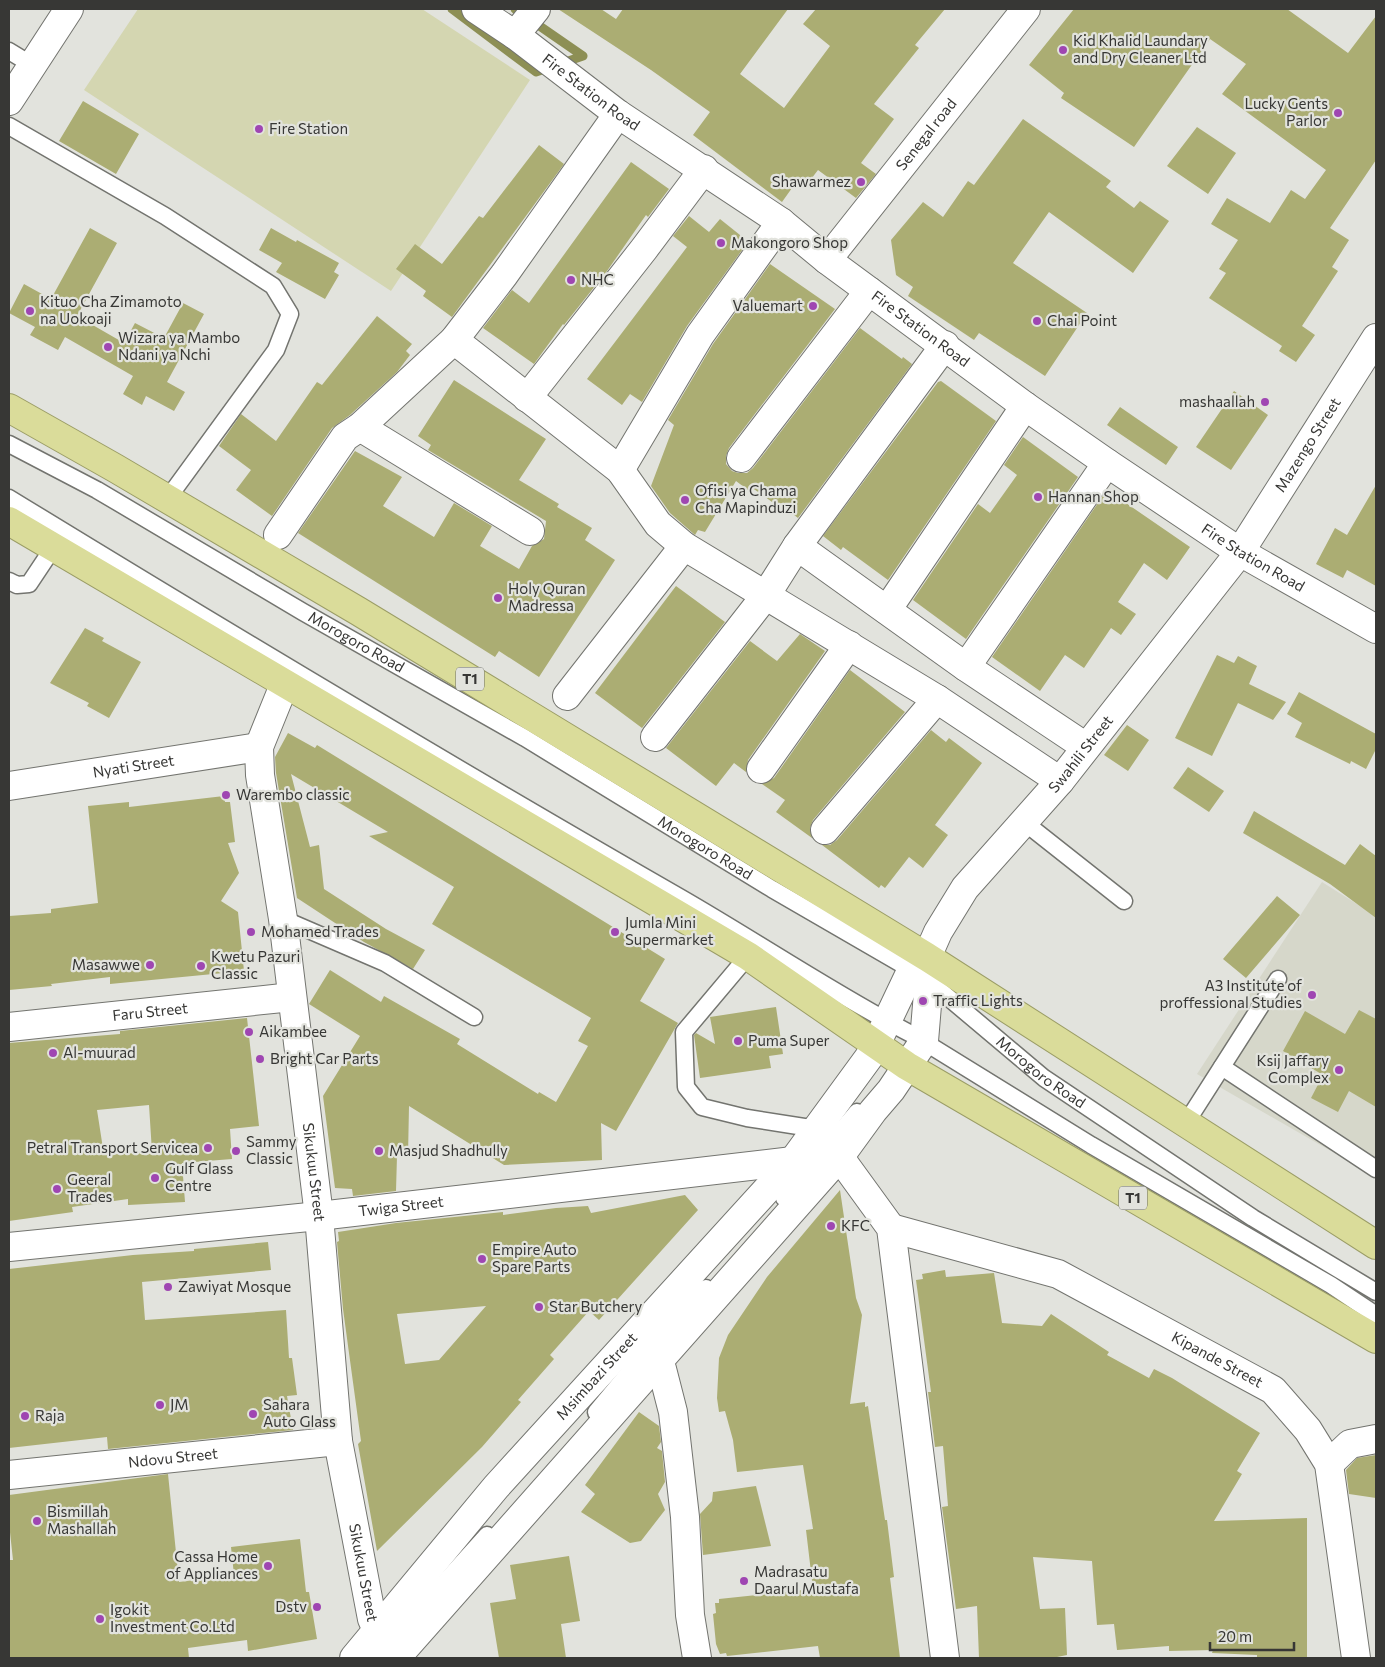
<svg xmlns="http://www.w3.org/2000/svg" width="1385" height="1667" viewBox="0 0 1385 1667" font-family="Commissioner,sans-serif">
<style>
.built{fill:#d6d7ca}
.green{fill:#d4d6b1}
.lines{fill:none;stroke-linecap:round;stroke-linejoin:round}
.stream{stroke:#8d8f55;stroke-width:9}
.building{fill:#abad73;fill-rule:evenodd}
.service-casing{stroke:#73746f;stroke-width:19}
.minor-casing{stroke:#73746f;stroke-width:30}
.tertiary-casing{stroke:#73746f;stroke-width:30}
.trunk-casing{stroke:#9b9d66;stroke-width:30}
.service{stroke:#fff;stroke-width:16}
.minor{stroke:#fff;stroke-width:28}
.tertiary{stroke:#fff;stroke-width:28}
.trunk{stroke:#dadc9a;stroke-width:28}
.poi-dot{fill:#9f46b2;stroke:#e2e3dd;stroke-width:2}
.labels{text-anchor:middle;stroke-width:4.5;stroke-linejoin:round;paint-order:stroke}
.shield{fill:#e2e3dd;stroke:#6a6b67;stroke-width:1}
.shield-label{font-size:14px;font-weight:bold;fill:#373735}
.poi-label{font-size:15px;fill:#373735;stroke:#e2e3dd;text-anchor:start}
.street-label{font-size:15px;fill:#373735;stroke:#e2e3dd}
</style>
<rect width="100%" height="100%" fill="#e2e3dd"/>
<!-- built -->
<path class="built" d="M1322 882 1376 916V1177L1197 1074Z"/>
<!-- green -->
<path class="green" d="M138 9H422L530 80 391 291 84 90Z"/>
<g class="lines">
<!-- stream -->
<path class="stream" d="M452 9 536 72 583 56 515 9"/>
</g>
<!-- building -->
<path class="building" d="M558 9H601L616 19 623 9H788L740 74 784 108 830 46 803 24 816 9H945L915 45 919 48 874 104 894 119 861 163 876 174 856 198 818 170 805 187 797 181 782 202 693 135 710 112 651 70Z
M1074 9H1287L1348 53 1376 16V160L1330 228 1349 240 1332 267 1338 271 1302 326 1315 335 1296 362 1279 351 1282 346 1209 298 1226 273 1219 269 1238 240 1211 224 1227 198 1270 223 1291 190 1305 199 1326 170 1222 94 1246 64 1210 39 1134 147 1061 98 1064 93 1029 65Z
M83 101 139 134 116 174 59 141Z
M1023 119 1111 181 1106 187 1134 208 1140 201 1169 221 1133 273 1049 212 1013 263 1087 313 1045 376 979 333 974 340 908 296 913 287 896 275 891 240 923 202 943 217 968 181 974 185Z
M1197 127 1236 153 1208 194 1167 166Z
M539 145 564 164 452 317 423 296 426 291 396 269 415 244 442 264 479 216 483 218Z
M631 162 669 189 648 217 646 215 607 271 564 325 563 324 534 364 483 328 512 290 529 303Z
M689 216 709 232 720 219 745 239 742 243 745 246 687 326 642 402 630 394 622 405 587 379 687 247 673 236Z
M90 228 117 243 77 316 124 343 135 323 164 338 183 303 204 314 167 382 185 392 174 411 146 396 142 405 123 394 133 376 65 337 58 350 30 335 35 327 9 313 24 284 51 299Z
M271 228 296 242 297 240 339 263 334 272 339 275 325 299 276 272 282 263 259 250Z
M770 264 835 309 729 448 726 456V464L732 471 738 473H747L753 468 860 328 902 359 903 357 912 364 798 518 781 505 779 507 751 487 748 490 736 481 705 532 698 530 695 535 670 513 651 486 674 425 668 420 713 344Z
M377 316 412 344 406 351 410 355 397 372 350 415 332 428 272 516 236 490 251 470 219 446 241 414 276 441 317 382 322 385Z
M454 380 546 439 519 480 559 504 557 507 592 528 585 540 615 560 539 677 499 651 495 657 298 533 355 451 402 477 383 506 434 537 454 503 492 526 480 546 519 569 532 546 544 539 546 521 428 450 431 445 418 436Z
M941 381 996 421 888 580 843 547 841 550 823 536 938 382Z
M1234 391 1268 415 1231 470 1196 447Z
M1120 407 1178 447 1166 465 1107 425Z
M1023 437 1078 477 966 639 913 600 978 504 990 513 1017 475 1004 465Z
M1376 485V586L1347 570 1343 578 1316 564 1335 528 1347 535Z
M1107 490 1190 547 1167 580 1144 563 1118 602 1136 614 1121 635 1111 628 1084 668 1065 655 1040 691 992 657Z
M676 586 725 622 642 728 595 693Z
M85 628 104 638 102 641 141 662 109 718 87 706 89 703 50 683Z
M800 634 825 651 748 760 746 772 734 763 716 786 666 748 750 641 777 661Z
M1217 655 1234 663 1238 656 1257 666 1249 684 1286 702 1273 720 1238 703 1212 756 1175 738Z
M850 670 905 712 813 820 810 828 812 838 776 812 785 800 762 784 774 778Z
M1299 692 1376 734V749L1366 769 1351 761 1350 764 1295 737 1302 723 1287 714Z
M1127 725 1149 740 1128 771 1104 755Z
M931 730 946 742 949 738 982 763 935 825 948 835 923 868 909 857 885 888 881 885 879 888 822 845H830L837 840Z
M288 733 315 748 317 745 665 959 640 1001 678 1023 616 1131 601 1123 602 1160 504 1165 409 1106 408 1156H397L396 1191 353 1196 352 1189 335 1188 323 1096 360 1036 309 1004 330 970 381 1002 384 996 460 1039 457 1044 538 1094 539 1092 556 1102 588 1046 578 1041 591 1018 432 924 454 887 369 836 388 832 291 774 310 847 319 845 324 889 386 929 425 950 413 969 364 942 297 898 276 773 275 757Z
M1188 767 1224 791 1209 812 1173 788Z
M224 796 225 802H230L235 842 228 843 239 873 221 901 238 912 244 971 110 984V977L51 984 52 986 9 990V916L51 913V909L98 903 88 806 129 802V807Z
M1254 811 1345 865 1360 844 1376 856V918L1330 884 1243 833Z
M1277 896 1300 915 1246 978 1223 959Z
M776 1007 783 1054 769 1056 771 1068 700 1078 694 1035 696 1033 715 1044 710 1017Z
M1359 1010 1376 1019V1107L1349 1091 1338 1112 1311 1098 1323 1075 1283 1051 1305 1011 1345 1034Z
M247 1018 259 1126 230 1129 232 1159 182 1163 185 1202 128 1205V1199L72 1207 73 1212 9 1221V1043L120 1034V1031ZM149 1105 152 1152 104 1155 97 1110Z
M840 1190 856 1298 862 1315 850 1404 865 1402V1407L868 1406 885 1520H887L894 1577 890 1578 900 1658H820L818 1646 727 1656 726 1653 720 1654 716 1644 713 1614 716 1613 715 1603H719V1599L813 1589 806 1530 813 1529 803 1465 737 1472 733 1440 725 1411 719 1412 717 1398 719 1358 728 1335 767 1277Z
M685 1195 698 1210 599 1320 589 1311 550 1355 554 1359 518 1400 521 1402 482 1447 377 1551 358 1444 361 1441 343 1309 337 1242 339 1241 338 1232 396 1223 503 1212V1215L556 1208 588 1206 591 1213ZM486 1306 439 1360 405 1364 397 1314Z
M268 1242 271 1270 142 1282 145 1320 286 1310 289 1358H292L297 1395 287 1396 293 1430 108 1449 107 1437 9 1448V1269L133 1255 194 1251V1249Z
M945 1270 946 1277 994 1273 1002 1323 1042 1326 1051 1314 1109 1352 1107 1355 1149 1378 1154 1369 1172 1378 1260 1433 1237 1471 1242 1474 1214 1521 1307 1518V1658H1257V1655L1212 1653 1213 1650 1169 1651V1646L1117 1650 1114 1624 1097 1625 1092 1561 1033 1557 1040 1609 1065 1608 1067 1655 1057 1657 979 1658 977 1606 956 1609 942 1507 948 1506 943 1446 935 1447 928 1392H931L916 1280 923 1279 922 1274Z
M639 1412 659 1426 661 1442 657 1448 662 1451 665 1482 658 1494 665 1510 641 1541 630 1543 581 1512 595 1494 585 1485Z
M1376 1455V1498L1349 1494 1346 1470 1357 1458Z
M168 1474 179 1582 234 1575 231 1547 300 1539 306 1592H309L317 1639 248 1651 247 1640 188 1648 189 1658H9V1560H13L9 1523V1495Z
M756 1486 771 1546 703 1555 700 1514 712 1501 713 1492Z
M569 1556 580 1621 561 1624 566 1658H499L490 1603 516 1599 510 1565Z"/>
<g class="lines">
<!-- service casing -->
<g class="service-casing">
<g id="service">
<path d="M9 51 32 65"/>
<path d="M9 126 165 216 273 286 290 314 276 350 168 498"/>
<path id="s1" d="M9 444 97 490 303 612 525 738 772 889 924 977 1044 1078 1253 1218 1376 1292"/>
<path d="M9 498C231 634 455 768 681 898 759 943 834 994 913 1035L1091 1145 1331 1285 1376 1315"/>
<path d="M9 581 17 585 29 584 53 548"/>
<path d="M1024 822 1124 901"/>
<path d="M283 919 385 963 474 1017"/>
<path d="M748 956 684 1032 686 1087 702 1107 747 1118 817 1129"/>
<path d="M1222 1067 1376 1169"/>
<path d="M1186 1123 1278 979"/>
<path d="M784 1198 857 1112"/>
<path d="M596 1412 640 1359 706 1288"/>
<path d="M376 1658 487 1535"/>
</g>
</g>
<!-- minor casing -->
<g class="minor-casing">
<g id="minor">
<path id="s2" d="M476 9 515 35 618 114 781 222 827 260 1025 406 1107 463 1240 552 1376 629"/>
<path d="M515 35 536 9"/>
<path id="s3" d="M827 260 1026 9"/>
<path d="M454 340 620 470 658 524 684 546 937 699 1060 781"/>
<path d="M527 398 644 249 704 169"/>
<path d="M360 427 530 531"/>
<path d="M741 458 869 291"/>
<path d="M620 470 700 335 781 222"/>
<path d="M278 535 345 437 360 427 454 340 504 275 618 114"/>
<path d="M797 546 966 667 1086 747"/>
<path d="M887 610 1025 406"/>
<path d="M966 667 1107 463"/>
<path id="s4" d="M287 684 280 695 259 747 260 775 283 919 319 1216 338 1441 372 1619 377 1630 400 1654"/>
<path d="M567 696 684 546"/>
<path d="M655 737 766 595 797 546 945 345"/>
<path d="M761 769 849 645"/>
<path id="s5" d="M9 786 259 747"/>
<path d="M825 830 937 699"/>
<path id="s6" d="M927 957 938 932 965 888 1060 781 1240 552 1376 338"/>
<path id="s7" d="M9 1027 292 997"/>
<path d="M817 1129 832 1142 846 1166 891 1228 945 1658"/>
<path id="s8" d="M891 1228 1058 1274 1273 1390 1308 1430 1329 1464 1356 1658"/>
<path id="s9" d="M9 1247 319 1216 793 1161"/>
<path d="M644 1326 647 1338 662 1369 673 1412 685 1517 690 1615 697 1658"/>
<path d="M1329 1464 1350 1444 1376 1439"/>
<path id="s10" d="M9 1475 338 1441"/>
</g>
</g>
<!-- tertiary casing -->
<g class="tertiary-casing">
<g id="tertiary">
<path d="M9 101 69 9"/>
<path id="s11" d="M354 1658 496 1487 793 1161 872 1053 911 971 927 957"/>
<path d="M396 1658 841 1155 873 1111 891 1090 924 1041 929 981 927 957"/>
</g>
</g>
<!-- trunk casing -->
<g class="trunk-casing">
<path id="trunk" d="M9 408 115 468 358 611 927 957 1376 1245
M9 521 748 956 907 1066 1376 1339"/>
</g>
<!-- service -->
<use href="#service" class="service"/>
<!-- minor -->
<use href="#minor" class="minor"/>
<!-- tertiary -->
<use href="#tertiary" class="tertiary"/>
<!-- trunk -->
<use href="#trunk" class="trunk"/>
</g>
<!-- markers -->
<g class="poi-dot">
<circle cx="1063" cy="50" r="5"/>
<circle cx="1338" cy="113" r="5"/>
<circle cx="259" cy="129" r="5"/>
<circle cx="861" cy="182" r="5"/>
<circle cx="721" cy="243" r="5"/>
<circle cx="571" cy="280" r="5"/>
<circle cx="813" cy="306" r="5"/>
<circle cx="30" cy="311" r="5"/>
<circle cx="1037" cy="321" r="5"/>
<circle cx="108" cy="347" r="5"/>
<circle cx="1265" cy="402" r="5"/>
<circle cx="1038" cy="497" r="5"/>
<circle cx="685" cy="500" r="5"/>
<circle cx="498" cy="598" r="5"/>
<circle cx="226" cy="795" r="5"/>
<circle cx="251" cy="932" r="5"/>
<circle cx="615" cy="932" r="5"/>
<circle cx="150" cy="965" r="5"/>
<circle cx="201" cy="966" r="5"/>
<circle cx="1312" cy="995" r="5"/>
<circle cx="923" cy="1001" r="5"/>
<circle cx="249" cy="1032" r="5"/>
<circle cx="738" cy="1041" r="5"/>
<circle cx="53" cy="1053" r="5"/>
<circle cx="260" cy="1059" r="5"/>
<circle cx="1339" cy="1070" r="5"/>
<circle cx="208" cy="1148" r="5"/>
<circle cx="236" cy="1151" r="5"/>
<circle cx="379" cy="1151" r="5"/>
<circle cx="155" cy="1178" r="5"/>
<circle cx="57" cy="1189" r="5"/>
<circle cx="831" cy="1226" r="5"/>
<circle cx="482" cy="1259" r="5"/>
<circle cx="168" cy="1287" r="5"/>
<circle cx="539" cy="1307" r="5"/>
<circle cx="160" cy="1405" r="5"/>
<circle cx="253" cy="1414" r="5"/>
<circle cx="25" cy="1416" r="5"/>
<circle cx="37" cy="1521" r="5"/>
<circle cx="268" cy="1566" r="5"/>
<circle cx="744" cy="1581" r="5"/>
<circle cx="317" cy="1607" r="5"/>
<circle cx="100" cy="1619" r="5"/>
</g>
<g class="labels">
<!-- shield labels -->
<g class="shield">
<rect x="456" y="667.5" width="28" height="23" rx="4"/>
<rect x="1119" y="1186.5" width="28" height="23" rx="4"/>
</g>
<g class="shield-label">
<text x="470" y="684">T1</text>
<text x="1133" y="1203">T1</text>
</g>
<!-- poi labels -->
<g class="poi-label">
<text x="1073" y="46">Kid Khalid Laundary<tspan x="1073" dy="17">and Dry Cleaner Ltd</tspan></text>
<text x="1328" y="109" text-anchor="end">Lucky Gents<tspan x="1328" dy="17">Parlor</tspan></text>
<text x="269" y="134">Fire Station</text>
<text x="851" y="187" text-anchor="end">Shawarmez</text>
<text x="731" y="248">Makongoro Shop</text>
<text x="581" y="285">NHC</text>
<text x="40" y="307">Kituo Cha Zimamoto<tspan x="40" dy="17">na Uokoaji</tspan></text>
<text x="803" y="311" text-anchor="end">Valuemart</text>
<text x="1047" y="326">Chai Point</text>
<text x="118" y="343">Wizara ya Mambo<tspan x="118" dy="17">Ndani ya Nchi</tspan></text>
<text x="1255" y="407" text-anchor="end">mashaallah</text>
<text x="695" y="496">Ofisi ya Chama<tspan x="695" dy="17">Cha Mapinduzi</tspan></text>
<text x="1048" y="502">Hannan Shop</text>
<text x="508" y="594">Holy Quran<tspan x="508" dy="17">Madressa</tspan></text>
<text x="236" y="800">Warembo classic</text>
<text x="625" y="928">Jumla Mini<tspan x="625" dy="17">Supermarket</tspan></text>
<text x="261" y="937">Mohamed Trades</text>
<text x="211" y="962">Kwetu Pazuri<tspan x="211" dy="17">Classic</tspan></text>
<text x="140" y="970" text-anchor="end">Masawwe</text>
<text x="1302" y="991" text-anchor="end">A3 Institute of<tspan x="1302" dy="17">proffessional Studies</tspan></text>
<text x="933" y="1006">Traffic Lights</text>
<text x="259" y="1037">Aikambee</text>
<text x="748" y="1046">Puma Super</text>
<text x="63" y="1058">Al-muurad</text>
<text x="270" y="1064">Bright Car Parts</text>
<text x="1329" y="1066" text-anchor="end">Ksij Jaffary<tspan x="1329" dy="17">Complex</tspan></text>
<text x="246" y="1147">Sammy<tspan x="246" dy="17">Classic</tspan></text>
<text x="198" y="1153" text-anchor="end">Petral Transport Servicea</text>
<text x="389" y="1156">Masjud Shadhully</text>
<text x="165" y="1174">Gulf Glass<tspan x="165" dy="17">Centre</tspan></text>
<text x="67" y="1185">Geeral<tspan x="67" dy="17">Trades</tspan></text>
<text x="841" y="1231">KFC</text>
<text x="492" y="1255">Empire Auto<tspan x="492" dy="17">Spare Parts</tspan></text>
<text x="178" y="1292">Zawiyat Mosque</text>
<text x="549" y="1312">Star Butchery</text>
<text x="170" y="1410">JM</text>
<text x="263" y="1410">Sahara<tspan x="263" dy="17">Auto Glass</tspan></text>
<text x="35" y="1421">Raja</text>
<text x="47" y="1517">Bismillah<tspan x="47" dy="17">Mashallah</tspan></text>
<text x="258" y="1562" text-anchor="end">Cassa Home<tspan x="258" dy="17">of Appliances</tspan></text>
<text x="754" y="1577">Madrasatu<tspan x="754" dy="17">Daarul Mustafa</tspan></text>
<text x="307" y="1612" text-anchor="end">Dstv</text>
<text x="110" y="1615">Igokit<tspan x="110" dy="17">Investment Co.Ltd</tspan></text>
</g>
<!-- street labels -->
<g class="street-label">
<text dy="5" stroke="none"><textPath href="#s2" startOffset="142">Fire Station Road</textPath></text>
<text dy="5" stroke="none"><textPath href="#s3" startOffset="160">Senegal road</textPath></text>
<text dy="5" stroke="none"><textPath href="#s2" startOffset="548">Fire Station Road</textPath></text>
<text dy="5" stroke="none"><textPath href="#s6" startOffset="640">Mazengo Street</textPath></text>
<text dy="5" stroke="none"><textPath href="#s2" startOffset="952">Fire Station Road</textPath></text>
<text dy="5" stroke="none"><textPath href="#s1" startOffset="400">Morogoro Road</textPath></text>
<text dy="5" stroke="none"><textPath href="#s6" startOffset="256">Swahili Street</textPath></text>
<text dy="5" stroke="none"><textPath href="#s5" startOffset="126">Nyati Street</textPath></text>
<text dy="5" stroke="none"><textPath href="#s1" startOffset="805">Morogoro Road</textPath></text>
<text dy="5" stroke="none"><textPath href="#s7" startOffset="142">Faru Street</textPath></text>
<text dy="5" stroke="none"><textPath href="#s1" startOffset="1210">Morogoro Road</textPath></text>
<text dy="5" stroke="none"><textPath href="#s4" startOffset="498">Sikukuu Street</textPath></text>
<text dy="5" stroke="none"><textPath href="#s9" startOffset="394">Twiga Street</textPath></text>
<text dy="5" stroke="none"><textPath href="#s8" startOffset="354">Kipande Street</textPath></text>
<text dy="5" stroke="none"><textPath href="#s11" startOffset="372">Msimbazi Street</textPath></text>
<text dy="5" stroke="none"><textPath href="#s10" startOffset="165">Ndovu Street</textPath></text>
<text dy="5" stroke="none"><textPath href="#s4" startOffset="902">Sikukuu Street</textPath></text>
</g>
</g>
<!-- border -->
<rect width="1385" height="1667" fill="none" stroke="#373735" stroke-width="20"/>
<!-- scale -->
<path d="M1210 1642v8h84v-8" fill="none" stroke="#373735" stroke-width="2.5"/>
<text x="1218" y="1642" font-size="15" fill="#373735" stroke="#e2e3dd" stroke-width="4" paint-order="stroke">20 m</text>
</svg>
